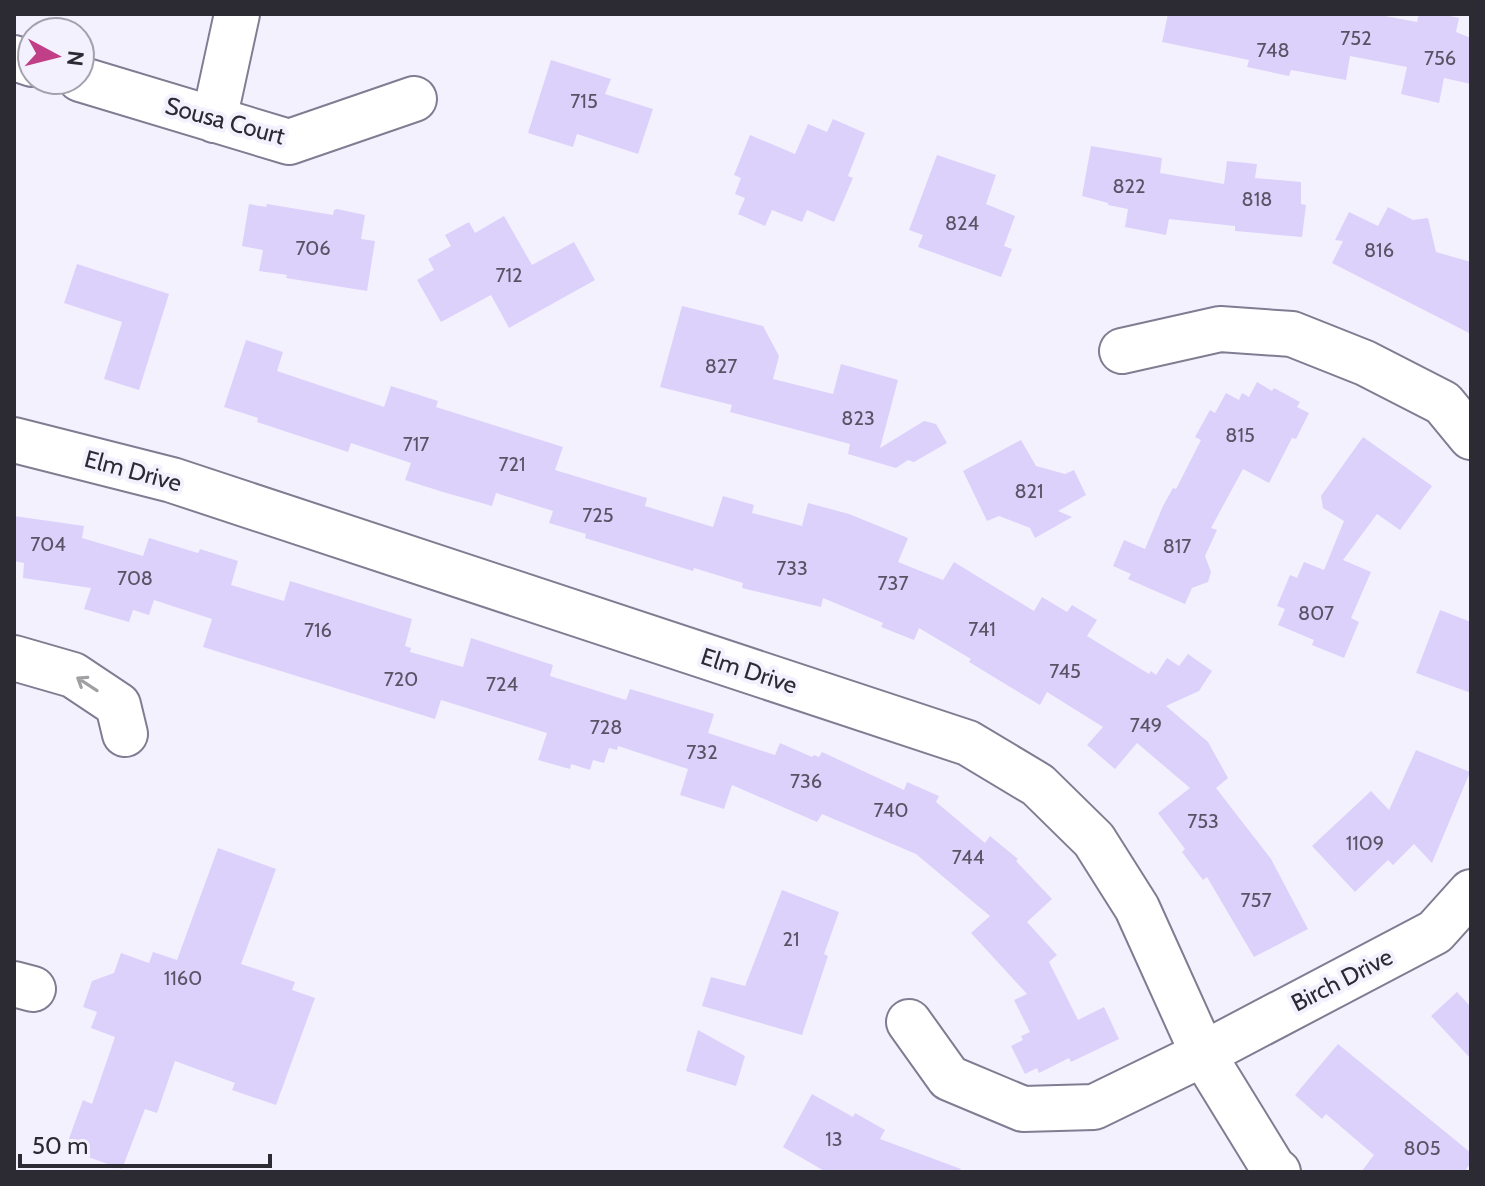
<svg xmlns="http://www.w3.org/2000/svg" width="1485" height="1186" viewBox="0 0 1485 1186" font-family="Cabin,sans-serif">
<style>
.building{fill:#dcd1fb}
.lines{fill:none;stroke-linecap:round;stroke-linejoin:round}
.minor-casing{stroke:#817c91;stroke-width:48}
.minor{stroke:#fff;stroke-width:44}
.oneway{stroke:#a09fa3}
.labels{text-anchor:middle;stroke-width:8;stroke-linejoin:round;paint-order:stroke}
.number-label{font-size:20px;fill:#585465}
.street-label{font-size:24px;fill:#2c2a33;stroke:#f4f1ff}
</style>
<rect width="100%" height="100%" fill="#f4f1ff"/>
<!-- building -->
<path class="building" d="M1168 14H1374L1417 22 1419 14H1441L1459 18 1456 32 1471 38V84L1444 78 1439 103 1401 94 1407 67 1350 56 1346 80 1291 70 1289 76 1247 67 1249 60 1162 42Z
M551 60 611 79 605 94 653 109 638 154 577 134 573 147 528 133Z
M833 119 865 133 848 176 853 178 834 222 807 210 802 222 772 210 765 226 738 214 745 198 735 194 741 178 734 175 750 135 795 154 808 124 827 132Z
M1091 146 1162 158 1160 173 1224 184 1227 161 1257 164 1255 178 1301 182V204L1306 205 1302 237 1235 231V226L1169 219 1166 235 1125 227 1128 209 1108 205V203L1082 196Z
M937 155 996 175 986 204 1015 216 1004 246 1012 249 1001 277 918 247 923 235 909 230Z
M249 204 266 207 267 204 333 215 334 210 337 209 365 215 361 239 375 241 367 291 286 278 287 275 259 271 263 250 242 246Z
M1388 207 1413 220 1428 218 1436 252 1471 262V334L1332 263 1343 241 1335 240 1349 212 1378 226Z
M504 216 532 265 574 242 595 280 509 328 491 295 441 322 417 280 434 270 428 259 451 246 445 235 469 222 475 233Z
M77 264 169 294 139 390 104 379 122 322 64 303Z
M682 306 763 326 779 356 773 379 833 394 841 364 898 380 880 448 924 421 936 424 947 443 914 462 908 460 896 468 848 454 850 444 730 412 732 405 660 387Z
M246 340 283 352 277 371 384 407 391 386 438 401 436 407 563 447 555 470 647 498 645 506 713 527 723 496 754 505 752 513 802 526 808 503 849 514 908 538 898 562 943 580 954 562 1034 611 1042 597 1067 612 1072 605 1097 620 1087 636 1149 674 1151 671 1156 675 1167 658 1179 666 1188 654 1212 671 1199 691 1166 706 1208 742 1228 778 1216 788 1271 859 1308 929 1254 957 1207 877 1203 880 1182 852 1185 849 1158 813 1190 788 1137 743 1115 769 1087 745 1103 727 1047 692 1040 705 969 662 971 659 919 628 914 640 881 627 883 623 823 598 821 607 742 588 743 583 694 568 693 571 585 538 586 534 549 523 553 511 496 493 492 506 443 492 405 480 411 463 351 443 348 452 257 422 258 418 224 407Z
M1257 382 1272 391 1274 388 1300 402 1297 407 1309 413 1296 439 1292 438 1269 483 1243 469 1211 528 1217 530 1205 556 1211 572 1208 582 1192 588 1185 604 1128 579 1131 574 1113 566 1124 540 1145 549 1163 506 1173 488 1176 489 1201 440 1195 437 1210 410 1215 413 1226 393 1239 400 1242 393 1249 397Z
M1363 437 1432 486 1400 530 1377 514 1343 560 1371 572 1351 618 1359 622 1344 658 1312 645 1314 640 1278 625 1285 609 1277 606 1290 575 1297 578 1304 562 1324 570 1344 521 1323 508 1321 496Z
M1021 440 1036 466 1065 474 1074 470 1086 495 1058 511 1072 517 1035 538 1030 528 999 516 987 521 963 471Z
M14 516 84 526 82 538 143 556 149 538 198 553 200 549 238 561 231 585 284 601 290 581 412 619 405 646 411 648 410 652 463 667 471 638 553 665 550 676 626 700 630 689 714 714 708 733 775 755 780 743 812 757 814 755 819 757 822 752 904 790 907 782 939 796 936 802 985 843 990 836 1018 859 1016 861 1052 899 1027 922 1057 955 1049 962 1078 1020 1104 1007 1119 1039 1071 1062 1069 1058 1039 1073 1037 1068 1025 1074 1011 1046 1023 1040 1021 1036 1030 1032 1014 1000 1027 994 971 933 990 916 916 854 822 814 817 822 732 785 724 809 680 795 688 769 618 746 617 750 609 748 604 763 593 760 590 770 571 764 570 769 538 760 547 733 441 700 435 719 203 647 212 619 154 600 149 615 133 610 129 622 84 609 91 588 23 578 24 563 14 561Z
M1440 610 1471 622V693L1416 673Z
M1416 750 1470 772 1432 863 1414 844 1393 865 1388 860 1355 892 1312 846 1371 791 1389 810Z
M218 848 276 869 241 964 295 982 292 990 315 998 276 1105 232 1090 235 1083 175 1061 157 1113 145 1109 122 1169 88 1157 90 1152 67 1144 83 1100 92 1104 115 1037 91 1028 97 1012 83 1007 92 981 114 973 121 953 149 963 153 952 177 960Z
M782 890 839 912 824 954 828 956 802 1035 702 1006 711 977 745 986Z
M1457 992 1471 1007V1059L1431 1016Z
M698 1030 745 1056 736 1086 686 1071Z
M1338 1044 1471 1153V1163L1464 1172H1361L1374 1155 1326 1114 1322 1119 1295 1095Z
M812 1094 853 1117 855 1113 885 1130 880 1139 961 1169 960 1172H826L783 1147Z"/>
<g class="lines">
<!-- minor casing -->
<g class="minor-casing">
<path id="minor" d="M14 58 32 64
M80 79 289 142 414 99
M214 120 237 14
M1122 351 1220 329 1292 334 1365 363 1443 403 1471 437
M14 440 172 480 968 743 1038 785 1094 840 1137 908 1203 1054 1273 1168 1278 1172
M14 658 73 675 118 705 125 734
M14 984 33 989
M909 1022 949 1078 1023 1109 1094 1107 1203 1054 1435 932 1471 892"/>
</g>
<!-- minor -->
<use href="#minor" class="minor"/>
</g>
<!-- one-way arrows -->
<defs><path id="oneway-shaft" d="M-6 0H5M1.5-3L5.5 0L1.5 3" fill="none" stroke-width="1.6" stroke-linecap="round" stroke-linejoin="round" transform="scale(2)"/></defs>
<use class="oneway" href="#oneway-shaft" transform="translate(87 684) rotate(-147)"/>
<g class="labels">
<!-- number labels -->
<g class="number-label">
<text x="1356" y="45">752</text>
<text x="1273" y="57">748</text>
<text x="1440" y="65">756</text>
<text x="584" y="108">715</text>
<text x="1129" y="193">822</text>
<text x="1257" y="206">818</text>
<text x="962" y="230">824</text>
<text x="313" y="255">706</text>
<text x="1379" y="257">816</text>
<text x="509" y="282">712</text>
<text x="721" y="373">827</text>
<text x="858" y="425">823</text>
<text x="1240" y="442">815</text>
<text x="416" y="451">717</text>
<text x="512" y="471">721</text>
<text x="1029" y="498">821</text>
<text x="598" y="522">725</text>
<text x="48" y="551">704</text>
<text x="1177" y="553">817</text>
<text x="792" y="575">733</text>
<text x="135" y="585">708</text>
<text x="893" y="590">737</text>
<text x="1316" y="620">807</text>
<text x="982" y="636">741</text>
<text x="318" y="637">716</text>
<text x="1065" y="678">745</text>
<text x="401" y="686">720</text>
<text x="502" y="691">724</text>
<text x="1146" y="732">749</text>
<text x="606" y="734">728</text>
<text x="702" y="759">732</text>
<text x="806" y="788">736</text>
<text x="891" y="817">740</text>
<text x="1203" y="828">753</text>
<text x="1365" y="850">1109</text>
<text x="968" y="864">744</text>
<text x="1256" y="907">757</text>
<text x="791" y="946">21</text>
<text x="183" y="985">1160</text>
<text x="834" y="1146">13</text>
<text x="1422" y="1155">805</text>
</g>
<!-- street labels -->
<g class="street-label">
<text transform="translate(225 121) rotate(15)" y="8">Sousa Court</text>
<text transform="translate(133 471) rotate(15)" y="8">Elm Drive</text>
<text transform="translate(749 671) rotate(18)" y="8">Elm Drive</text>
<text transform="translate(1342 980) rotate(-27)" y="8">Birch Drive</text>
</g>
</g>
<!-- border -->
<rect width="1485" height="1186" fill="none" stroke="#2c2a33" stroke-width="32"/>
<!-- north arrow -->
<g transform="translate(56 56) rotate(97)"><circle r="38" fill="#f4f1ff" stroke="#a4a1ad" stroke-width="2"/>
<path d="M0-6L14 30L0 20L-14 30Z" fill="#c13f87"/>
<text y="-12" font-size="22" font-weight="bold" text-anchor="middle" fill="#2c2a33">N</text>
</g>
<!-- scale -->
<path d="M20 1154v12h250v-12" fill="none" stroke="#2c2a33" stroke-width="4"/>
<text x="32" y="1154" font-size="24" fill="#2c2a33" stroke="#f4f1ff" stroke-width="6" paint-order="stroke">50 m</text>
</svg>
